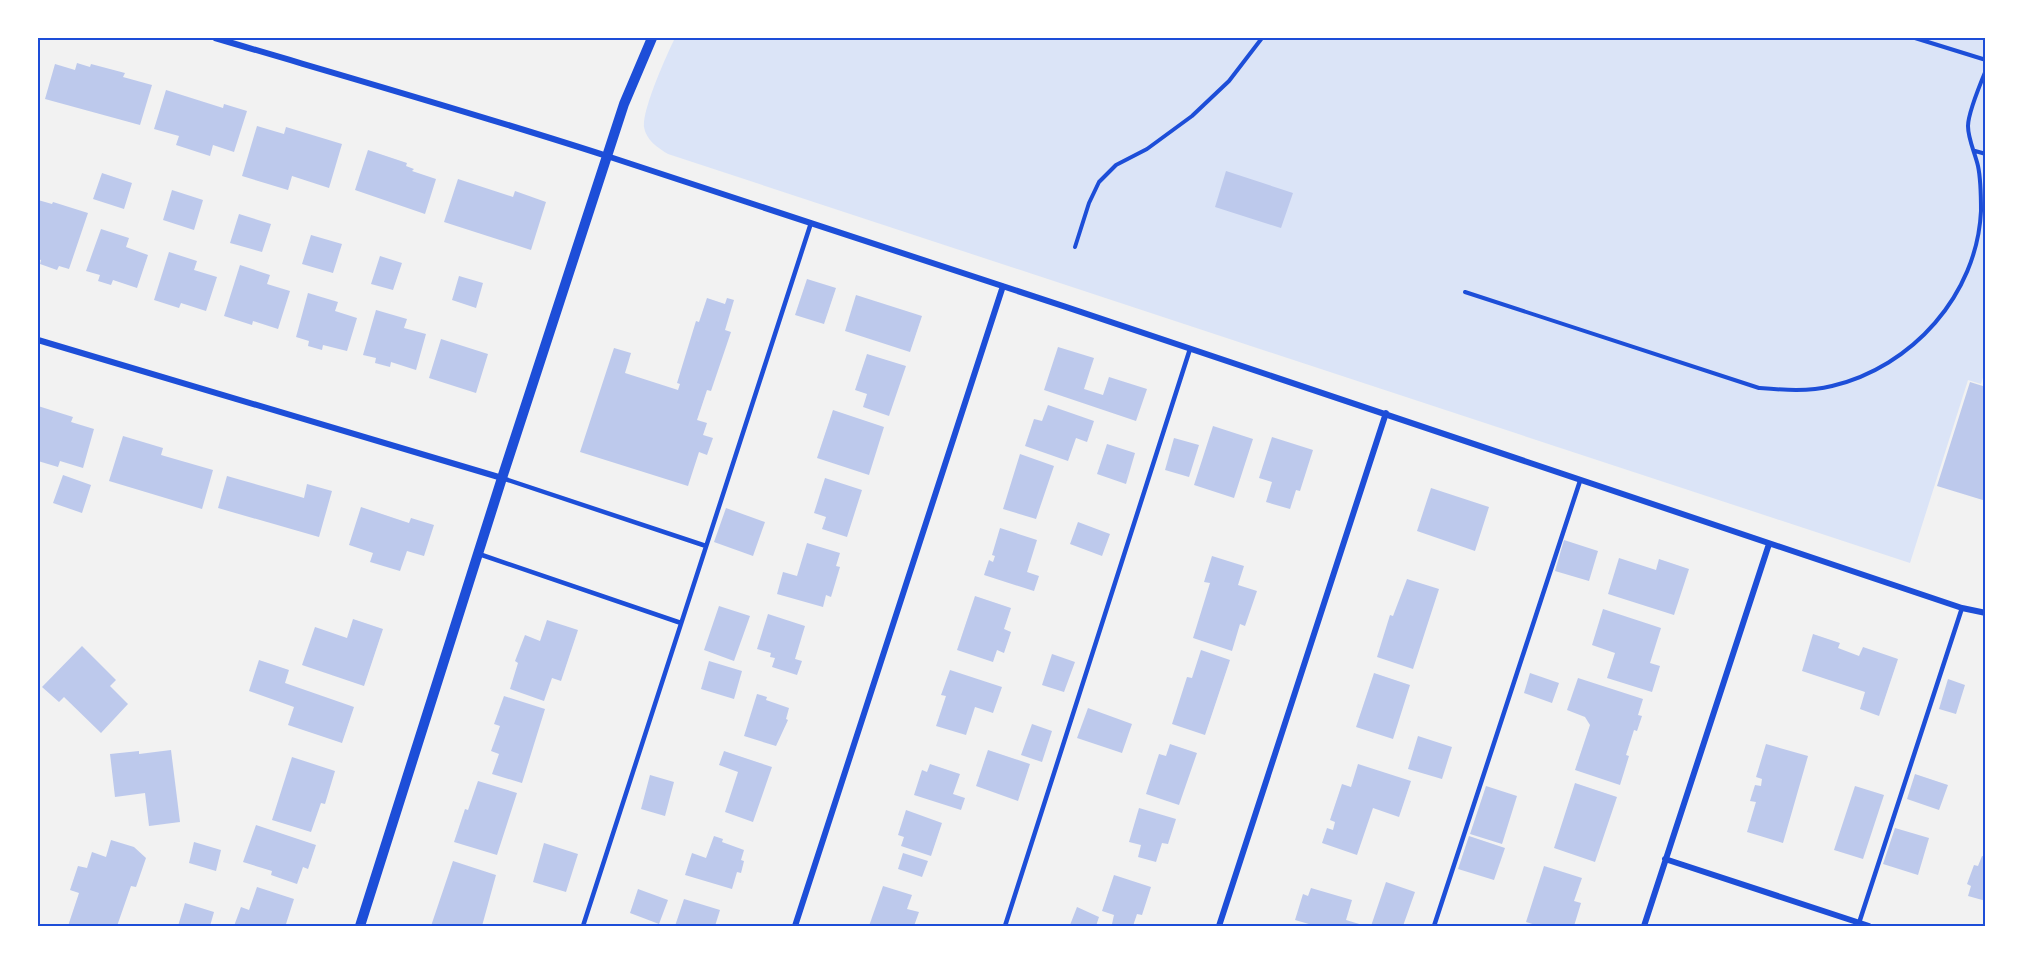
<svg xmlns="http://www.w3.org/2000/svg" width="2023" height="964" viewBox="0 0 2023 964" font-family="'Times New Roman',serif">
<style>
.green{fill:#dbe4f7}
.building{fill:#bdc9ec}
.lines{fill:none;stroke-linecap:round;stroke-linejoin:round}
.path{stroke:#1d4ed8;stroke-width:4}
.service{stroke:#1d4ed8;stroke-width:4.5}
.minor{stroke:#1d4ed8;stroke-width:6}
.tertiary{stroke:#1d4ed8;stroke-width:10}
.neatline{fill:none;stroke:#1d4ed8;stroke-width:2}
</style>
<rect width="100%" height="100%" fill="#f2f2f2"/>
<!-- green -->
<path class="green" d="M675 38H1985V371L1981 384 1968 380 1910 563 668 154C658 148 646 140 644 127 642 110 667 54 675 38Z"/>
<!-- building -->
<path class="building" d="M77 63 90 67 91 64 125 73 123 77 152 85 140 125 45 99 55 64 75 70Z
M166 90 223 108 224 104 247 111 234 152 213 145 210 156 176 145 179 136 154 129Z
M257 126 284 134 286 127 342 144 329 188 292 176 288 190 242 176Z
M368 150 407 163 406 166 414 169 412 171 436 179 425 214 355 190Z
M1226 171 1293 193 1281 228 1215 207Z
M102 173 132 183 124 209 93 199Z
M458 179 513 197 515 191 546 202 531 250 444 222Z
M172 190 203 200 194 230 163 220Z
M38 200 52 204 53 202 88 213 69 269 59 266 57 270 40 264 41 260 38 259Z
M239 214 271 224 262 252 230 243Z
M101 229 129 238 126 247 148 255 137 288 113 280 111 285 98 281 100 275 86 271Z
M311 235 342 244 333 273 302 264Z
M169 252 197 261 194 270 217 277 206 311 181 303 179 308 154 300Z
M380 256 402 263 393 290 371 284Z
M240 265 270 275 267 284 290 291 278 329 253 321 252 325 224 316Z
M459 276 483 283 476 308 452 300Z
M807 279 836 288 824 324 795 315Z
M308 293 338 302 335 311 357 318 347 351 323 345 322 350 308 346 309 341 296 337Z
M856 295 922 316 910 352 845 331Z
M707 298 725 304 727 298 734 300 725 330 731 332 711 391 707 390 697 420 707 423 703 435 713 438 707 455 699 452 688 486 580 452 614 348 631 353 625 373 678 390 680 384 677 383 696 321 699 322Z
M376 310 407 319 404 328 426 334 416 370 391 362 390 367 375 363 376 358 363 355Z
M441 339 488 354 476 393 429 378Z
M1058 347 1094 358 1084 389 1103 395 1109 377 1147 389 1136 421 1044 390Z
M867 354 906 366 889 416 863 407 867 394 855 390Z
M1970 382 1986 387V501L1937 486Z
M1048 405 1094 421 1087 442 1076 438 1068 461 1025 446 1034 419 1042 421Z
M38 406 73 417 71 422 94 429 83 468 60 461 58 467 38 461Z
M833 410 884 427 869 475 817 458Z
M1213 426 1253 439 1234 498 1194 485Z
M123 436 163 448 161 455 213 470 202 509 109 481Z
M1272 437 1313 450 1300 491 1296 490 1290 509 1266 502 1272 482 1259 478Z
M1174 438 1199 445 1189 477 1165 470Z
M1107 444 1135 453 1126 484 1097 474Z
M1020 454 1054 466 1036 519 1003 509Z
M63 475 91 485 82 513 53 503Z
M227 476 304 498 307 484 332 491 319 537 218 508Z
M825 478 862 490 847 537 822 529 826 517 814 513Z
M1431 488 1489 507 1475 551 1417 531Z
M361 507 409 523 411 518 434 525 424 556 407 551 400 571 370 562 373 553 349 545Z
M726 508 765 522 753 556 714 542Z
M1078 522 1110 534 1102 556 1070 544Z
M1000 528 1037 540 1027 572 1039 576 1034 591 984 575 989 560 993 562 995 556 992 555Z
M1564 540 1598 551 1589 581 1555 571Z
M807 543 840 553 836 566 840 567 831 597 826 595 823 607 777 594 783 572 797 576Z
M1212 556 1244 566 1238 585 1257 591 1245 626 1240 624 1232 651 1193 638 1210 583 1204 582Z
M1619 558 1656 570 1659 559 1689 569 1674 615 1608 594Z
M1407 579 1439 589 1413 669 1377 657 1390 615 1393 616Z
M975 596 1011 608 1004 629 1011 632 1004 653 997 650 993 662 957 650Z
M719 606 750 616 734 661 704 650Z
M1603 609 1661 628 1650 663 1660 666 1652 692 1607 678 1615 653 1592 645Z
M768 614 805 626 795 659 802 661 797 675 772 667 775 658 770 657 771 653 757 649Z
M353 619 383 629 364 686 302 665 315 627 347 638Z
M547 620 578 630 561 681 552 678 544 701 510 689 518 663 515 661 525 635 540 641Z
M1813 634 1840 643 1838 648 1859 656 1863 647 1898 659 1879 716 1860 709 1865 692 1802 671Z
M82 646 116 680 110 686 128 704 101 733 64 697 59 702 42 687Z
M1201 650 1230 660 1205 735 1172 724 1187 677 1192 678Z
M1052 654 1075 662 1064 692 1042 685Z
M259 660 289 670 285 683 354 707 342 743 288 725 294 707 249 691Z
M709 661 742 671 734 699 701 689Z
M950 670 1002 687 993 713 975 707 966 735 936 726 946 696 941 695Z
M1374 673 1410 685 1393 739 1356 727Z
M1530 673 1559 683 1552 703 1524 693Z
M1578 678 1643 699 1638 715 1642 716 1637 731 1634 730 1626 755 1629 756 1620 785 1575 770 1590 725 1585 717 1567 710Z
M1948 679 1965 685 1956 714 1939 709Z
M757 694 767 697 766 700 789 708 786 719 788 720 776 746 744 736Z
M504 696 545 709 522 783 492 774 499 754 491 751 500 726 494 724Z
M1088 708 1132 724 1122 753 1077 738Z
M1032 724 1052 731 1042 762 1021 755Z
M1418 736 1452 747 1442 779 1408 769Z
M1170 744 1197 753 1179 805 1146 794 1159 754 1166 756Z
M1766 744 1808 756 1783 843 1747 832 1756 802 1750 801 1755 785 1761 786 1762 779 1756 777Z
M171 750 180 822 149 826 145 793 115 797 110 754 139 751V754Z
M988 750 1030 764 1018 801 976 786Z
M724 751 772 767 753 822 725 812 738 772 719 765Z
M292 757 335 771 325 804 321 803 311 832 272 820Z
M930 764 960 774 953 794 965 798 961 810 914 795 922 770 927 772Z
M1358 764 1411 781 1399 817 1373 808 1357 855 1322 843 1327 828 1333 830 1335 822 1330 820 1342 784 1351 787Z
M1915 774 1948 785 1939 810 1907 799Z
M650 775 674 782 665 816 641 809Z
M478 781 517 793 497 855 454 842 465 809 468 810Z
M1575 783 1617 797 1595 862 1554 848Z
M1486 786 1517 796 1502 844 1470 834Z
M1855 786 1884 795 1863 859 1834 850Z
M1139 808 1176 819 1168 844 1162 843 1156 862 1138 857 1141 845 1129 842Z
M906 810 942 823 931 856 901 846 904 837 898 835Z
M256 825 316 845 308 869 303 867 297 884 271 875 272 871 243 862Z
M1895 828 1929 838 1918 875 1883 864Z
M714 836 723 839 722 842 744 850 741 860 744 861 741 873 737 872 732 889 685 875 692 853 706 858Z
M1469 836 1505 848 1494 880 1458 869Z
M111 840 134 847 146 858 136 887 131 886 117 926H68L79 893 70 890 78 866 87 868 92 852 106 857Z
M194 842 221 850 216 871 189 863Z
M544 843 578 854 566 892 533 882Z
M903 853 928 861 922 877 898 869Z
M1982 856 1986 857V901L1968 896 1971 886 1967 884 1974 865 1978 866Z
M453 861 496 875 482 926H431Z
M1544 866 1582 878 1574 901 1581 903 1574 926H1539L1526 922Z
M1114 875 1151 887 1142 915 1137 914 1133 926H1121L1112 924 1114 915 1102 911Z
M1386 882 1415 892 1403 926H1371Z
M883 886 912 895 907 909 919 912 914 926H869Z
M257 887 294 899 286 924 293 926H234L241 907 249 910Z
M1311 888 1352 900 1346 920 1366 926H1316L1295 920 1303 894 1308 896Z
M638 889 668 900 659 924 630 913Z
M684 899 720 910 715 926H675Z
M185 903 214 912 210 926H178Z
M1077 907 1099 917 1096 926 1070 925Z"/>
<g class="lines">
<!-- path -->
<path class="path" d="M1915 38 1986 60
M1975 151 1986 154
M1075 247 1089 203 1099 182 1116 165 1147 149 1192 116 1229 81 1262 38
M1465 292 1759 388C1784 390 1808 392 1832 386 1912 367 1977 295 1981 211 1981 197 1981 180 1978 166 1975 153 1968 139 1968 126 1968 115 1981 82 1986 70"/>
<!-- service -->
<path class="service" d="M502 478 706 546
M479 554 681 623
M583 926 811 223
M1005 926 1190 349
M1434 926 1580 481
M1858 926 1962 608"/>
<!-- minor -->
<path class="minor" d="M215 38C347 77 481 115 613 158 1064 304 1512 457 1962 608L1986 613
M38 340 502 478
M1665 859 1869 926
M795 926 1003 286
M1219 926 1386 413
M1644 926 1769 544"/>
<!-- tertiary -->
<path class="tertiary" d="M360 926 502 478 624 104 652 38"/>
</g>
<!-- border -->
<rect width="2023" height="964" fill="none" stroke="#ffffff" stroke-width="78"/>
<rect x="39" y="39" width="1945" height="886" class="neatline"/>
</svg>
